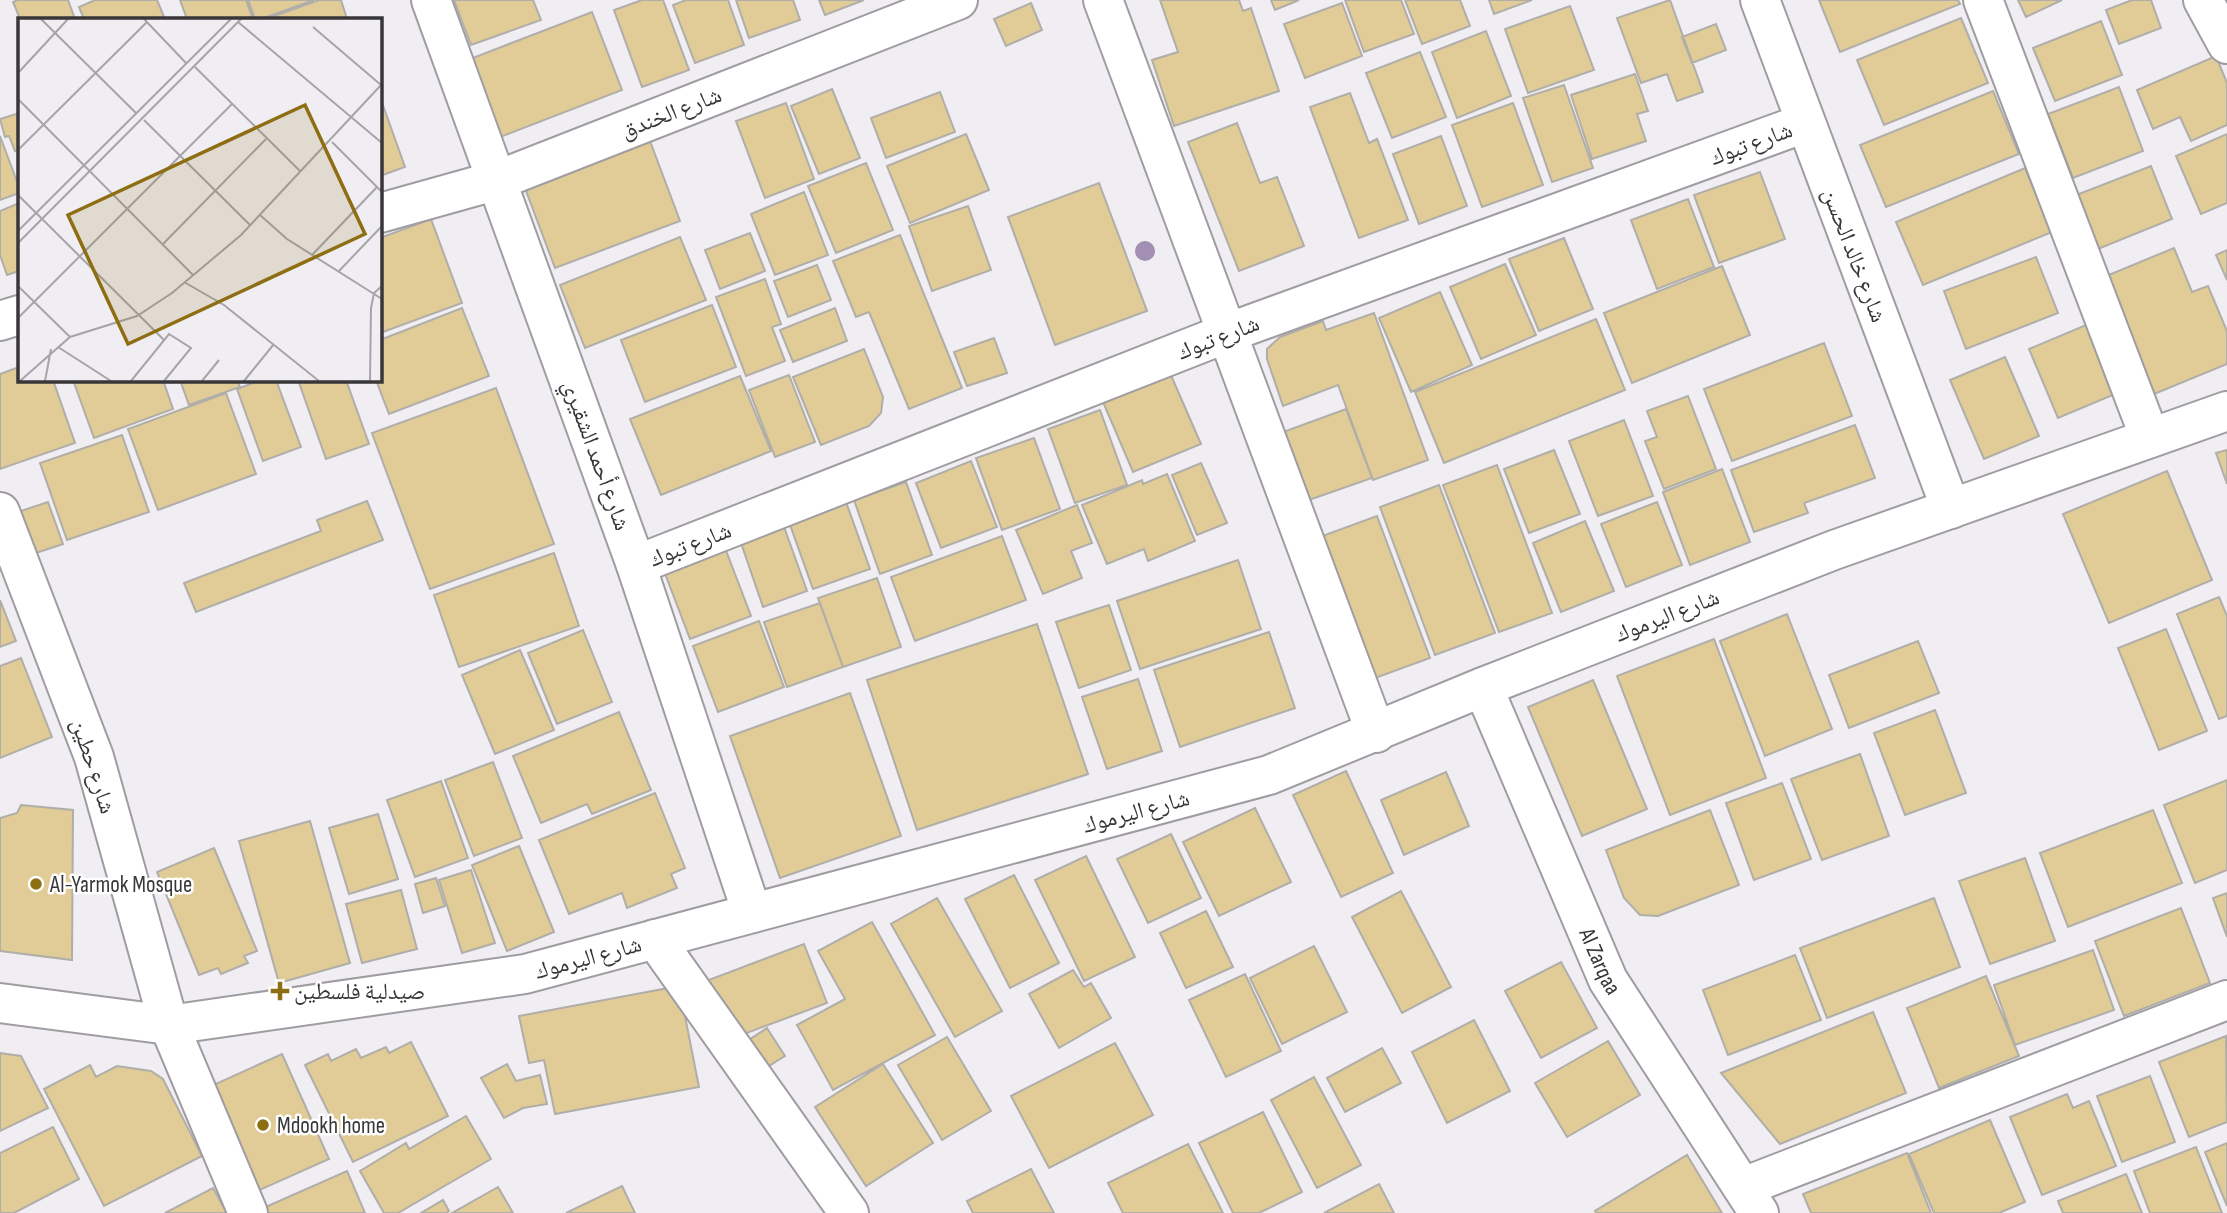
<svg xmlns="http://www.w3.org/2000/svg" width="2227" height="1213" viewBox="0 0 2227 1213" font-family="'Sofia Sans Condensed','Noto Naskh Arabic',sans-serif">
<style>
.building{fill:#e1cb96;stroke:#b0aea9;stroke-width:2}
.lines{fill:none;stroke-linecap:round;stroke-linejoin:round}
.minor-casing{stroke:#9f9da1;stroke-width:42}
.minor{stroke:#fff;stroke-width:38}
.tree{fill:#a28fb3}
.poi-dot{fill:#8e6e12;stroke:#fff;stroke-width:2.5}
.labels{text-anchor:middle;stroke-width:5;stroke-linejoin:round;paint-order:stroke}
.street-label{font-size:23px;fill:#373638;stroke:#fff}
.poi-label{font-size:23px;fill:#373638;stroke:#fff;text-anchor:start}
.inset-road{fill:none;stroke:#a6a4a8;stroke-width:2}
.view{fill:#8e6e12;fill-opacity:0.15;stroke:#8e6e12;stroke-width:3.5}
.inset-edge{fill:none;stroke:#373638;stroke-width:3.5}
</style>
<rect width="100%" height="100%" fill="#f0eef2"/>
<!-- building -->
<path class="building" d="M18 0H68L75 19H20L13 2Z
M95 0H157L165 19H84L79 7Z
M180 0H246L253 19H187Z
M248 0H314L261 19H255Z
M319 0H341L347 19H266Z
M454 0H533L541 20 471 45Z
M642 0H663L689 70 642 87 614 10Z
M686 0H728L744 45 695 63 673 5Z
M736 0H793L800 20 749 38Z
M819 0H864L825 15Z
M1160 0H1239L1243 11 1251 8 1279 91 1174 126 1152 60 1178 52Z
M1271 0H1299L1275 10Z
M1345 0H1401L1414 34 1364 52Z
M1405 0H1460L1470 26 1422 44Z
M1489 0H1532L1494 14Z
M1670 0 1703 92 1677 101 1667 74 1641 83 1617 18Z
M1819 0H1958L1960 4 1840 52Z
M2018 0H2062L2026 17Z
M2132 0H2151L2161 28 2119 44 2106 10Z
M1031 3 1042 30 1006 46 994 19Z
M1342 3 1362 56 1305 78 1284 24Z
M1570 6 1594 70 1528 93 1505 29Z
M592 12 622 90 495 139 465 61Z
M1961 18 1988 83 1884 125 1857 60Z
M2101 21 2122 75 2055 101 2033 48Z
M1716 24 1726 50 1692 63 1682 37Z
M1486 31 1511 96 1457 118 1432 52Z
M1420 52 1446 117 1392 138 1366 73Z
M2216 56 2227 83V125L2191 141 2180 117 2153 129 2137 90Z
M1635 74 1648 111 1637 114 1646 141 1592 159 1571 95Z
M1564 85 1593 168 1552 182 1523 98Z
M2119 87 2143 151 2073 178 2048 114Z
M832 89 860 158 819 174 791 106Z
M1993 91 2019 154 1886 207 1860 145Z
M940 92 955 132 886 158 871 118Z
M1350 93 1369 143 1377 139 1408 220 1359 238 1310 107Z
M380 97 405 167 380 176Z
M786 103 814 179 765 198 736 121Z
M1513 103 1543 185 1482 207 1452 125Z
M19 113V150L15 151 9 136 5 137 0 119Z
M1237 123 1260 183 1277 177 1304 246 1239 271 1188 142Z
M966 134 989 190 910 223 887 166Z
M2227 134V203L2201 214 2176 156Z
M0 136 19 187V193L0 200Z
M1441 136 1467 206 1419 224 1393 154Z
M650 141 680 221 555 268 525 188Z
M866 163 893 230 836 253 808 186Z
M2151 166 2172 219 2093 251 2071 197Z
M2025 168 2052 232 1923 285 1896 222Z
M1760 172 1785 239 1719 263 1694 195Z
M1099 183 1147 311 1055 345 1008 217Z
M804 192 828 255 775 275 751 214Z
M1688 199 1714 267 1657 289 1631 220Z
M19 203V271L7 275 0 255V211Z
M968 206 991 270 932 291 909 226Z
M431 219 462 303 380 333V238Z
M750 233 765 271 720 289 705 250Z
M900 235 962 388 909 409 869 312 856 317 833 261Z
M680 237 706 300 585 348 560 285Z
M1564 238 1593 309 1539 331 1509 259Z
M2174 248 2192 292 2208 286 2227 331V364L2147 397 2099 279Z
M2227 250V280L2216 255Z
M2036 257 2058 313 1966 349 1944 291Z
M1505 264 1536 335 1481 359 1450 287Z
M817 265 831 300 788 317 774 281Z
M1722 266 1750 335 1632 383 1604 313Z
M765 279 781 324 772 327 785 361 746 376 716 297Z
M1440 292 1472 365 1411 392 1379 318Z
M712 305 736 367 645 402 621 340Z
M462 308 489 376 389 414 376 380H380V340Z
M835 308 847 341 793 362 780 330Z
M1374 313 1428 460 1373 480 1338 385 1283 406 1267 359V349L1280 337 1323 321 1326 330Z
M1596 319 1625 390 1444 463 1415 392Z
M2086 325 2115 394 2058 418 2029 349Z
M994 338 1007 373 967 386 954 352Z
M1824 343 1852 416 1732 461 1704 389Z
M864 349 883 397 881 413 869 426 821 445 793 377Z
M2005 357 2039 436 1984 459 1950 380Z
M19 367V380H53L75 443 0 469V374Z
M1170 373 1201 444 1133 472 1103 402Z
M789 375 815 442 775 457 749 390Z
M740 376 771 451 661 495 630 419Z
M73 380H163L173 409 94 438Z
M180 380H237L240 387 189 405Z
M261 380H276L301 447 263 461 237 389Z
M298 380H346L369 444 326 459Z
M496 388 554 544 430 589 372 433Z
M226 393 256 474 158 510 128 429Z
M1688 396 1716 469 1664 489 1645 441 1657 437 1647 411Z
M1346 409 1372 478 1309 500 1283 432Z
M1100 410 1127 485 1075 503 1048 429Z
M1624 420 1653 496 1598 516 1569 441Z
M1855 425 1875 478 1804 503 1808 513 1754 532 1731 470Z
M122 435 149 512 67 540 40 463Z
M1034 438 1060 509 1002 530 976 458Z
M1554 450 1580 514 1529 533 1504 469Z
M2227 450V484L2216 453Z
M971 461 997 527 941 548 916 483Z
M1201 463 1227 523 1197 535 1172 475Z
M1497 465 1552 613 1499 632 1443 485Z
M1722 469 1750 542 1690 565 1663 492Z
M2167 471 2212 580 2109 623 2063 514Z
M1167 474 1195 541 1148 561 1144 549 1107 564 1082 505 1142 480 1143 484Z
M906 482 932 555 880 574 854 500Z
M1439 485 1495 633 1435 655 1380 507Z
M367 501 383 540 196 612 184 583 321 531 317 520Z
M48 502 63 544 36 553 21 511Z
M846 502 870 569 813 589 789 522Z
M1657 502 1682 565 1626 587 1601 524Z
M1077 505 1092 543 1071 551 1082 578 1043 594 1016 530Z
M1377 516 1430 658 1367 681 1314 539Z
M1585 521 1614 591 1561 612 1533 543Z
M783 524 807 591 763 607 740 540Z
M1002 536 1026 600 915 641 891 577Z
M722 540 751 616 690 639 661 563Z
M554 553 579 626 459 667 434 595Z
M1238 560 1261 629 1140 669 1117 601Z
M877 578 901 647 843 667 818 598Z
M2219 597 2227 616V716L2219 719 2177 614Z
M0 600 16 641 0 647Z
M820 603 843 667 787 687 764 622Z
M1109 605 1131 670 1079 688 1056 622Z
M1787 614 1832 729 1765 756 1720 641Z
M759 621 784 687 718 712 693 646Z
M1037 624 1088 774 917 830 867 680Z
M2166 629 2207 731 2159 750 2118 648Z
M583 630 612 702 557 724 528 653Z
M1269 632 1295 708 1180 747 1154 670Z
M1714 639 1766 778 1670 815 1617 676Z
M1918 641 1939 693 1849 728 1829 675Z
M520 650 554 730 495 754 462 675Z
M21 658 52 737 0 758V666Z
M1138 679 1162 751 1107 769 1082 697Z
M1593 680 1647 809 1582 836 1528 707Z
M850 693 901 836 780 878 730 736Z
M1935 710 1966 793 1905 815 1874 733Z
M619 712 651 790 592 814 587 804 541 823 513 756Z
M1860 754 1889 836 1822 860 1791 779Z
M493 762 522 838 474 856 445 780Z
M1346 771 1393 873 1341 897 1293 795Z
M1446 772 1469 826 1404 855 1381 800Z
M2227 780V870L2195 883 2164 805Z
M441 781 468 858 415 877 387 800Z
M1782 783 1811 859 1754 880 1726 803Z
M655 793 685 868 671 874 677 888 627 908 622 893 569 914 539 840Z
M21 805 73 810 72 960 0 951V818L17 813Z
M1255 808 1291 882 1219 916 1183 842Z
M1710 810 1739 885 1658 916 1640 915 1624 898 1606 850Z
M2153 810 2182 883 2068 927 2040 853Z
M378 814 398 879 349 894 329 828Z
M310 821 350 963 279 983 239 841Z
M1171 834 1201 898 1148 923 1117 859Z
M519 846 554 932 507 951 472 865Z
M214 848 257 951 244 956 248 963 221 974 218 968 199 975 157 872Z
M1086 856 1135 957 1084 981 1035 880Z
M2025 858 2055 941 1990 964 1959 881Z
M471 870 495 943 462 953 439 880Z
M1014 875 1059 963 1010 988 965 899Z
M436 878 445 906 423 913 415 884Z
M401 890 417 949 362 963 346 904Z
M1401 891 1451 987 1402 1013 1352 917Z
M2227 893V937L2213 898Z
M937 898 1002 1011 955 1037 891 924Z
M1934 898 1960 967 1827 1018 1800 948Z
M2181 908 2210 983 2124 1016 2095 941Z
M1206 911 1233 967 1186 988 1160 933Z
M872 922 935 1035 833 1090 797 1025 845 999 818 951Z
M804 944 827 1003 728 1040 706 981Z
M1314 946 1347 1012 1282 1044 1250 978Z
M2093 950 2114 1010 2015 1045 1994 985Z
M1795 955 1821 1020 1728 1055 1703 990Z
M1561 962 1597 1028 1541 1058 1505 991Z
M1073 970 1084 987 1091 983 1111 1018 1059 1048 1029 994Z
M1245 974 1281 1051 1226 1077 1189 1000Z
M1986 976 2019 1056 1939 1088 1907 1008Z
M679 986 699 1087 555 1114 544 1060 529 1063 519 1016Z
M1873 1012 1906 1093 1780 1144 1721 1073Z
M1474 1020 1510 1091 1447 1123 1412 1052Z
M767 1028 785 1056 756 1074 738 1047Z
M2226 1036 2227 1122 2189 1137 2159 1062Z
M947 1037 991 1111 942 1140 898 1065Z
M1608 1041 1640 1095 1567 1137 1535 1083Z
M411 1042 448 1116 353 1162 305 1065 328 1054 331 1061 356 1049 361 1058 386 1047 389 1053Z
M1115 1043 1153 1115 1049 1168 1011 1096Z
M1382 1048 1401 1083 1345 1112 1327 1078Z
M0 1053 21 1056 48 1108 0 1131Z
M282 1054 329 1159 244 1197 198 1092Z
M507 1064 516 1081 540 1075 547 1104 523 1108 504 1118 481 1078Z
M883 1064 933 1143 866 1186 815 1107Z
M90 1065 96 1077 117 1066 151 1071 163 1079 202 1156 104 1206 44 1089Z
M2150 1076 2175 1142 2122 1162 2097 1096Z
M1314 1077 1361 1165 1317 1188 1271 1100Z
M2067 1094 2073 1108 2089 1101 2116 1166 2042 1195 2010 1117Z
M1263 1112 1302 1192 1259 1213H1233L1199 1143Z
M466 1116 491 1159 398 1213H384L360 1171 406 1143 409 1149Z
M1990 1120 2025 1202 1999 1213H1934L1909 1154Z
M53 1127 79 1179 14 1213H0V1153Z
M2227 1143V1206L2205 1152Z
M1188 1144 1223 1213H1123L1108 1183Z
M2196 1147 2222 1213H2150L2134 1171Z
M1907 1153 1931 1213H1811L1803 1194Z
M1687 1155 1722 1213H1596L1595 1211Z
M1031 1169 1054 1213H973L967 1201Z
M347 1171 365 1213H263L261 1209Z
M2126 1174 2142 1213H2063L2058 1201Z
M1379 1184 1394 1213H1324Z
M622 1186 635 1213H566Z
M498 1187 513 1213H452Z
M213 1188 227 1213H165Z
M443 1200 449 1211 446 1213H421Z"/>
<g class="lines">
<!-- minor casing -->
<g class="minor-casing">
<g id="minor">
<path d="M431 0 636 565 752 913"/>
<path d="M1103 0 1376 733"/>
<path d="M1760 0 1951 509"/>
<path d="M1983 0 2150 438"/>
<path d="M2203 0 2227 44"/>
<path d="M380 213 498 180 958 0"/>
<path d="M0 321 19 315"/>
<path d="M0 512 94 757 169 1025 248 1213"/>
<path d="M636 565 1227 333 1805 123"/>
<path id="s1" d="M1483 687 1608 980 1759 1213"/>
<path d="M655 939 849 1213"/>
<path d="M0 1003 169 1025 525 974 1269 775 1483 687 1834 550 2227 411"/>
<path d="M1743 1187 2227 1000"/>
</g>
</g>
<!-- minor -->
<use href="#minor" class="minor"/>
</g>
<!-- trees -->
<circle class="tree" cx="1145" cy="251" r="10"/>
<!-- markers -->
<g class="poi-dot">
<circle cx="36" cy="884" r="7"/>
<path d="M276.5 980.5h7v7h7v7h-7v7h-7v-7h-7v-7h7z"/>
<circle cx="263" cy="1125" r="7"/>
</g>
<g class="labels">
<!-- street labels -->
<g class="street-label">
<text transform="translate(671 112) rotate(-21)" y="8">شارع الخندق</text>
<text transform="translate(1751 143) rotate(-20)" y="8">شارع تبوك</text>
<text transform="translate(1855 255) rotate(69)" y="8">شارع خالد الحسن</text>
<text transform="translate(1218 337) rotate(-21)" y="8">شارع تبوك</text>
<text transform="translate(597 455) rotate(70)" y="8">شارع أحمد الشقيري</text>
<text transform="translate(690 544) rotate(-21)" y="8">شارع تبوك</text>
<text transform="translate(1667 615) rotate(-21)" y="8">شارع اليرموك</text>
<text transform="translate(94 766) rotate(72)" y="8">شارع حطين</text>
<text transform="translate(1136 811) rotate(-15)" y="8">شارع اليرموك</text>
<text transform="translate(588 957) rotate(-15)" y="8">شارع اليرموك</text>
<text dy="8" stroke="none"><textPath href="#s1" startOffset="298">Al Zarqaa</textPath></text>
</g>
<!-- poi labels -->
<g class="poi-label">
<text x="50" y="892">Al-Yarmok Mosque</text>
<text x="294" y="999">صيدلية فلسطين</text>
<text x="277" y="1133">Mdookh home</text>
</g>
</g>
<!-- overview -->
<g transform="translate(18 18)">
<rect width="364" height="364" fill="#f0eef2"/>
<path class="inset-road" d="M23 1 119 96M126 1 168 45M220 4 364 125M295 9 363 67M177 49 283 154M0 55 50 1M0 81 175 257M126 102 232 207M314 124 364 174M0 132 129 4M0 177 146 322M242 197 269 221 364 281M0 213 213 1M0 225 223 1M145 226 248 121M294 237 359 169M320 254 364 208M166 264 206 287 301 363M0 268 52 319M0 300 214 86M40 329 93 363M2 363 52 319 119 298 154 275 223 217 364 66M27 363 33 331M113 363 151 316 173 330 146 363M184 363 201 342M226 363 256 326M352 363 353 290 356 275 364 268"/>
<path class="view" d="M287 87 347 216 110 326 50 197Z"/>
<rect width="364" height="364" class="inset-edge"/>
</g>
</svg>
